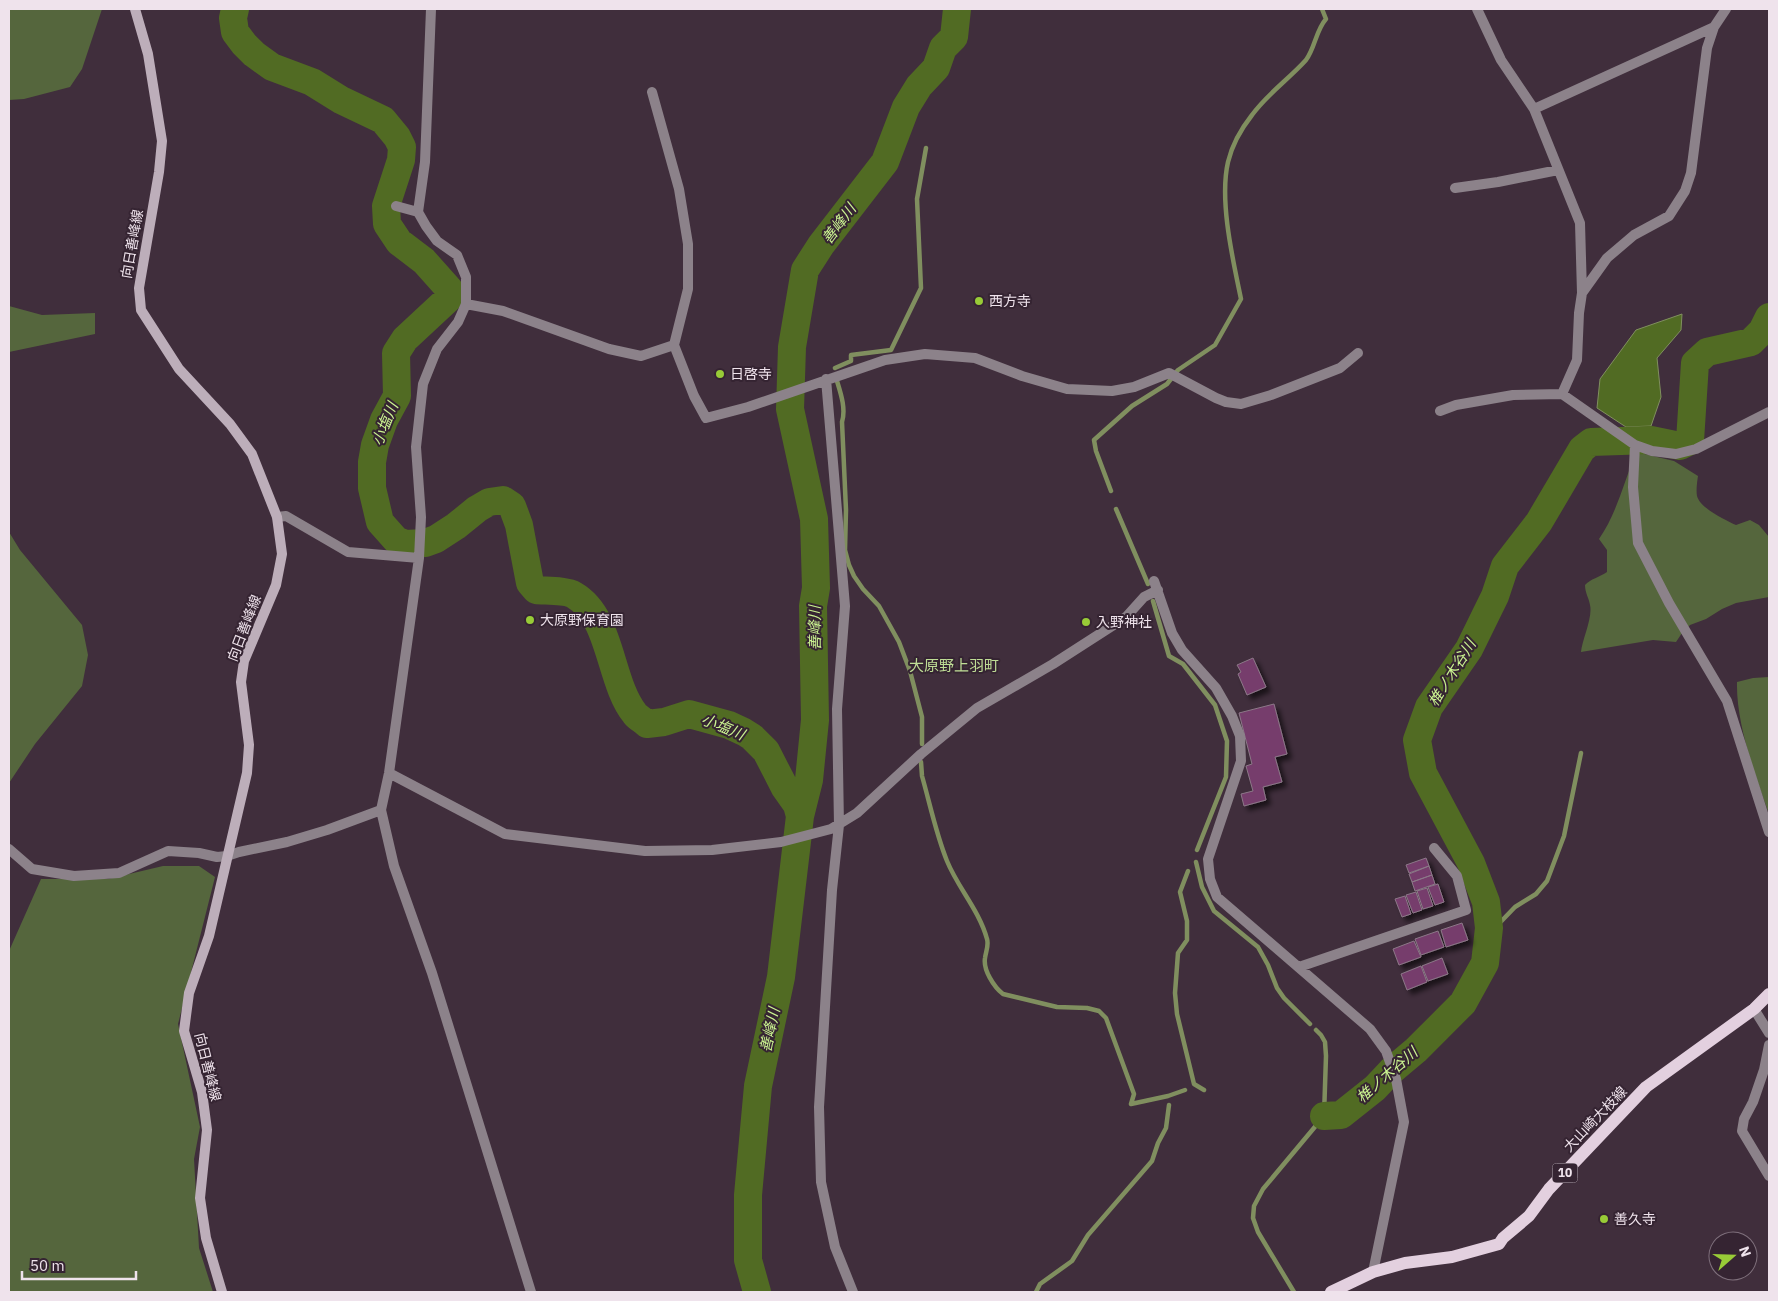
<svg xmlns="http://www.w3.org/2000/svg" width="1778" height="1301" viewBox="0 0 1778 1301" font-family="'IBM Plex Sans','Noto Sans JP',sans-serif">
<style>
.green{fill:#55663d}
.water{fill:#516b23;stroke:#808f5f}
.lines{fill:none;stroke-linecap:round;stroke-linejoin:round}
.stream{stroke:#808f5f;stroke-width:4.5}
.river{stroke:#516b23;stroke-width:28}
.building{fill:#763c6c;stroke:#8c7888;filter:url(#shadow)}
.street{stroke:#8c828a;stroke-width:10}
.secondary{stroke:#bdaeba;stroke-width:10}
.primary{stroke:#e3d0df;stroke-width:12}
.poi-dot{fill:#98cb37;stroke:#352432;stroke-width:2}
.labels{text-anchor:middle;stroke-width:4;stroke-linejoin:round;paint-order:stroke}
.shield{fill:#352432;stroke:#b7aab4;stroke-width:1}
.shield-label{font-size:12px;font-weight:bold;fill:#efe3ec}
.street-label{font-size:14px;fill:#efe3ec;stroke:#352432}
.poi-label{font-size:14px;fill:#efe3ec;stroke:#352432;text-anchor:start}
.water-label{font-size:15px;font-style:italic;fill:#cbf491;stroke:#352432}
.neighbourhood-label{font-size:15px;fill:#bfdd96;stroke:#352432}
</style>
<defs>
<filter id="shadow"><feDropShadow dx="4.5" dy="4.5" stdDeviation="2.5" flood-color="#0009"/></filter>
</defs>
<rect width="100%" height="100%" fill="#402e3c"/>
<!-- green -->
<path class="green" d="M9 9H102L82 69 70 87 24 99 9 100Z
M9 306 42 315 95 313V334L9 352Z
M1636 452 1674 461 1698 476C1697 482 1696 491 1697 496 1700 508 1725 520 1736 525L1750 520 1759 525 1769 537V597L1736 603 1722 609 1706 619 1690 625 1682 633 1676 642 1653 640 1581 652C1582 640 1593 617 1590 605 1589 598 1585 593 1585 585 1590 579 1600 577 1607 572V550L1599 539C1617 513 1624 482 1636 452Z
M9 532 20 550 82 625 88 655 82 686 35 744 9 783Z
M1769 677V814C1755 775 1736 724 1737 682L1753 678Z
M163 866H199L215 877 178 1024 200 1127 194 1159 199 1248 213 1292H9V951L41 879H108Z"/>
<!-- water -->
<path class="water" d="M1682 314 1681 330 1657 358 1661 397 1651 426 1626 427 1597 408 1600 379 1636 330Z"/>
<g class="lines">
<!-- stream -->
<path class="stream" d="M835 368 851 361V355L891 350 921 288 917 199 926 148
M837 381C841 394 846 409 842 422L846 510 845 550 849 565 854 576 863 589 879 606 899 642 910 671 922 717V744
M1111 491 1096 451 1094 440 1132 406 1167 384 1178 370 1215 345 1241 299C1233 260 1219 201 1228 162 1232 145 1241 129 1252 115 1267 94 1289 79 1306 60 1315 48 1316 30 1326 19L1322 9
M1116 509 1148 584
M1153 601 1169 656 1183 664 1215 705 1227 741 1226 777 1197 850
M921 762 922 776C930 804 936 834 947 861 958 888 979 910 987 939 989 945 986 951 985 958 983 970 994 987 1003 994L1057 1007 1087 1008 1099 1011 1106 1018 1134 1094 1131 1104 1168 1096 1185 1090
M1196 862 1202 887 1214 911 1258 947 1268 965 1277 988 1284 998 1310 1024
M1188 871 1180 892 1187 921V940L1178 953 1175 993 1177 1014 1194 1084 1204 1090
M1488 935 1515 907 1536 894 1547 881 1564 836 1581 753
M1036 1292 1040 1284 1072 1261 1088 1235 1152 1161 1158 1143 1166 1128 1169 1105
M1294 1292 1258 1232 1253 1218 1254 1206 1263 1189 1324 1116 1326 1056 1325 1042 1321 1035 1316 1030"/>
<!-- river -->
<path class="river" d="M235 9 233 18 235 32 244 44 254 54 272 67 312 82 341 100 383 120 397 137 402 147 401 160 386 206 387 224 399 242 424 261 449 289 448 299 405 339 396 353 397 396 384 420 375 445 372 462V488L380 522 396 540 405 544 425 543 436 539 456 526 477 509 489 502 503 500 512 506 519 525 530 583 536 590C545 591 566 590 574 595 612 617 609 682 635 714 638 718 643 720 647 724L664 722 689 714 729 725 744 732 752 737 766 751 785 788 797 805 800 816
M1324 1116 1341 1115 1375 1088 1391 1071 1416 1050 1463 1003 1485 963 1489 928 1486 902 1471 863 1423 773 1417 740 1429 707 1469 649 1495 596 1505 566 1539 522 1582 449 1591 442 1651 440 1680 446 1690 441 1695 363 1707 352 1751 342 1762 331 1769 317
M757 1292 748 1260V1195L758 1086 781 977 800 816 809 780 815 720 813 606 816 588 814 519 790 409 792 347 805 270 821 245 885 162 906 107 919 86 936 68 943 48 954 37 957 9"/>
</g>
<!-- building -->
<path class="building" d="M1253 658 1266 687 1247 695 1238 674 1241 672 1237 665Z
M1274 704 1287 754 1275 757 1282 782 1263 787 1266 800 1244 806 1241 794 1253 791 1246 766 1252 764 1239 713Z
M1426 858 1429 866 1409 873 1406 865Z
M1429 866 1432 875 1412 882 1409 874Z
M1432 875 1435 884 1415 891 1412 882Z
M1438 884 1444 902 1435 905 1428 887Z
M1427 888 1433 906 1423 909 1417 891Z
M1416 892 1422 910 1413 913 1406 895Z
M1405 896 1411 914 1402 917 1395 899Z
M1462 923 1468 940 1446 947 1441 930Z
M1438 931 1444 947 1421 955 1415 939Z
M1414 941 1421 957 1399 965 1393 949Z
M1442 958 1448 974 1428 981 1422 966Z
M1421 966 1427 982 1407 990 1401 974Z"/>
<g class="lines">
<!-- street -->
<path class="street" d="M1477 9 1501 60 1534 109 1580 223 1582 293 1579 313 1577 360 1562 394
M652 92 679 189 688 244V289L674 345 694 396 706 418 748 407 885 360 925 354 975 358 1022 376 1067 389 1112 391 1134 387 1169 373 1216 398 1226 402 1241 404 1271 395 1340 368 1358 353
M1534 109 1714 27
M1455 188 1498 182 1558 170
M396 206 418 212 426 226 437 241 457 255 466 277V304
M418 212 425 162 431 9
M1582 293 1607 258 1634 235 1669 216 1685 191 1691 173 1707 48 1714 27 1726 9
M826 379 845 606 837 709 839 825 832 890 819 1107 821 1182 835 1247 853 1292
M1440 411 1456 405 1513 395 1562 394 1635 445 1652 451 1676 454 1696 449 1769 412
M1635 445 1633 487 1638 543 1669 603 1727 701 1769 832
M277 517 286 516 348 552 419 558 389 773 381 810 394 866 432 973 531 1292
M419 558 421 517 416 447 423 384 437 349 458 322 466 304 503 311 609 349 641 356 674 345
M1154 581 1172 633 1182 650 1216 688 1232 716 1240 736 1241 761 1208 859 1210 879 1217 897 1370 1029 1386 1051 1396 1079 1404 1122 1373 1272
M389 773 505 834 546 839 645 851 712 850 781 842 831 829 857 813 921 754 977 708 1053 664 1126 617 1144 597 1158 590
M9 849 32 869 74 876 119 873 168 851 199 853 217 857 227 856 239 852 287 842 327 830 381 810
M1299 967 1466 910 1457 876 1434 848
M1754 1009 1769 1033
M1769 1045 1764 1070 1753 1102 1744 1119 1742 1131 1769 1176"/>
<!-- secondary -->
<path class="secondary" d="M135 9 148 54 162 141 159 172 139 288 141 310 179 369 230 424 252 454 277 517 282 554 276 585 244 661 241 682 249 745 247 773 209 936 189 993 184 1031 202 1092 207 1130 200 1198 206 1238 222 1292"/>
<!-- primary -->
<path class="primary" d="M1331 1292 1373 1272 1405 1263 1452 1257 1499 1244 1503 1238 1529 1216 1549 1189 1646 1087 1754 1009 1769 994"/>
</g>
<!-- markers -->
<g class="poi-dot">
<circle cx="979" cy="301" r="5"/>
<circle cx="720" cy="374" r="5"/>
<circle cx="530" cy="620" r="5"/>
<circle cx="1086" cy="622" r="5"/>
<circle cx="1604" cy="1219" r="5"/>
</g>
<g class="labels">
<!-- shield labels -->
<rect class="shield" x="1552.5" y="1163.5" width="25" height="19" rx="4"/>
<g class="shield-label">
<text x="1565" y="1177">10</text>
</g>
<!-- street labels -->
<g class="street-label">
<text transform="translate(132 244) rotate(-80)" y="5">向日善峰線</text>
<text transform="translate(244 628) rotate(-69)" y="5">向日善峰線</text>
<text transform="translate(208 1067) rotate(76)" y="5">向日善峰線</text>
<text transform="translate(1595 1119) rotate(-46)" y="5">大山崎大枝線</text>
</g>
<!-- poi labels -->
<g class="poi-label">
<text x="989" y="306">西方寺</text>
<text x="730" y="379">日啓寺</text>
<text x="540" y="625">大原野保育園</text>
<text x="1096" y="627">入野神社</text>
<text x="1614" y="1224">善久寺</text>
</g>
<!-- water labels -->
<g class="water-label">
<text transform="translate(839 224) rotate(-53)" y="5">善峰川</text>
<text transform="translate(385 424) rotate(-68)" y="5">小塩川</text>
<text transform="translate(815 628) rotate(-90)" y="5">善峰川</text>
<text transform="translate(1452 673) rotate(-58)" y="5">椎ノ木谷川</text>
<text transform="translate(723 727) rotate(22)" y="5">小塩川</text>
<text transform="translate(770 1030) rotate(-78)" y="5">善峰川</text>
<text transform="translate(1387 1075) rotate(-41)" y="5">椎ノ木谷川</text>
</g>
<!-- neighbourhood labels -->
<g class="neighbourhood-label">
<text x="954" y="671">大原野上羽町</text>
</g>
</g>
<!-- border -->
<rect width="1778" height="1301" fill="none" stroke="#efe3ec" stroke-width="20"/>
<!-- north arrow -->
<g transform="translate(1733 1256) rotate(70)"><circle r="24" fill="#352432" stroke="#7f707c"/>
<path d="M0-4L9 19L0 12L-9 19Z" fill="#98cb37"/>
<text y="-8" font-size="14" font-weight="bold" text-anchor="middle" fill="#efe3ec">N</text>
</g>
<!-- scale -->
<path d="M22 1271v8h114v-8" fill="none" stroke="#efe3ec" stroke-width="2.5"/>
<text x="30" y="1271" font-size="15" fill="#efe3ec" stroke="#352432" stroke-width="4" paint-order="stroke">50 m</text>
</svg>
